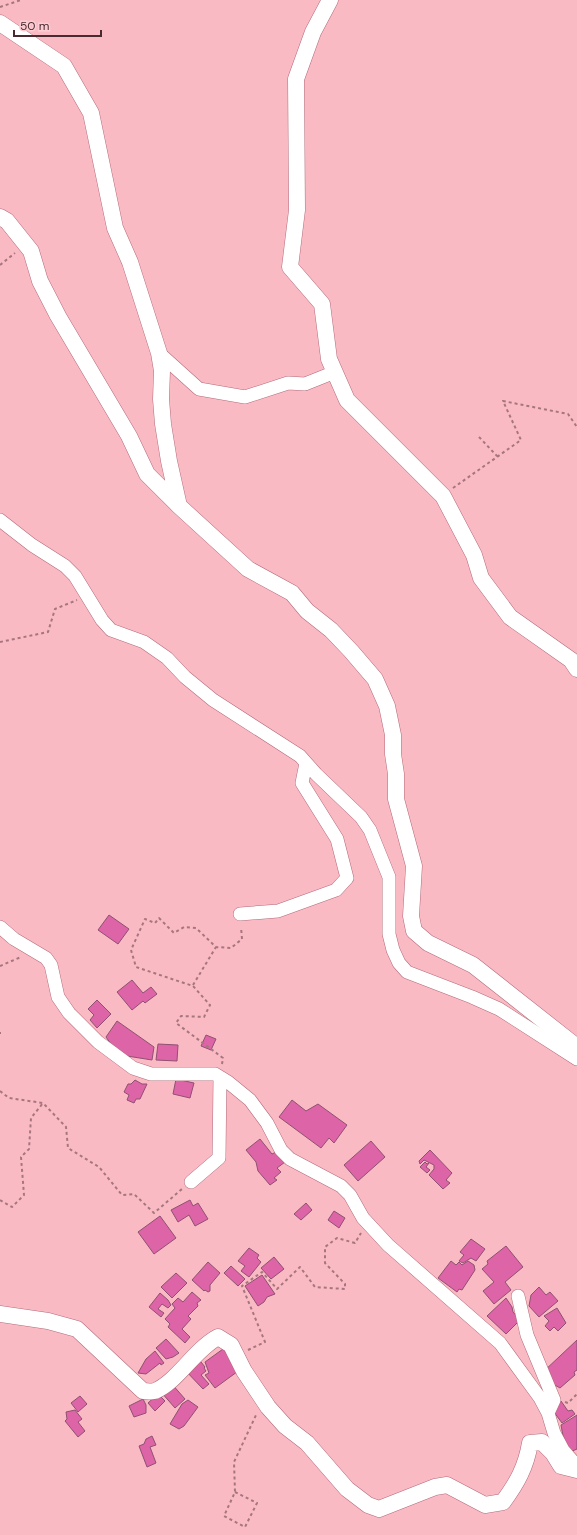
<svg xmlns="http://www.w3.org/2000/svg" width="577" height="1535" viewBox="0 0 577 1535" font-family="'DM Sans',sans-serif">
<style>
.building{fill:#dd64a7;stroke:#8f5171}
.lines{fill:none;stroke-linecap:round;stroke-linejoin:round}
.minor-casing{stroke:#b36b79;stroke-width:14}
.tertiary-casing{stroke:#b36b79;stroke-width:17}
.path{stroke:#a6767e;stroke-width:2;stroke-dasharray:3 3;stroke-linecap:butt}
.minor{stroke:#fff;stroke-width:13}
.tertiary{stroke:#fff;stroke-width:16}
</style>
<rect width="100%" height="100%" fill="#fabac4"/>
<!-- building -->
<path class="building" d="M109 915 129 929 118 944 98 930Z
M132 980 143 993 151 987 157 994 145 1003 143 1001 132 1010 117 992Z
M97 1000 111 1014 97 1028 90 1020 94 1015 88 1009Z
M117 1021 154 1047 152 1060 127 1056 113 1047 106 1037Z
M206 1035 216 1039 211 1050 201 1046Z
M158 1044 178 1045 177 1061 156 1060Z
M176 1079 194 1083 190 1098 173 1094Z
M135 1080 142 1084H147L140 1099H136L134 1103 127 1100 129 1095 124 1092 128 1084H131Z
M292 1100 306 1111 318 1104 347 1125 334 1143 329 1138 321 1148 279 1117Z
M260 1139 272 1154 276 1152 285 1162 277 1168 281 1172 274 1178 277 1180 270 1185 258 1171 256 1162 246 1150Z
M371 1141 385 1157 358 1181 344 1165Z
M430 1150 452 1173 446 1180 450 1183 443 1189 429 1175 434 1169V1165L424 1160 420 1164 419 1161Z
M425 1162 427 1164 429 1163 426 1167 430 1170 427 1173 420 1167Z
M190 1200 193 1206 198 1203 208 1219 195 1226 189 1215 178 1222 171 1210Z
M306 1203 312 1210 301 1220 294 1214Z
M334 1211 345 1218 339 1228 328 1220Z
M160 1216 176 1238 154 1254 138 1232Z
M471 1239 485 1249 476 1261 471 1258 463 1263 459 1261 464 1255 460 1252Z
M506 1246 523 1267 505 1282 511 1290 494 1304 483 1291 494 1282 482 1269 488 1264 487 1261Z
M249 1248 259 1255 257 1258 261 1262 249 1277 241 1271 245 1266 238 1261Z
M274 1257 284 1269 271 1279 261 1268Z
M451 1261 456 1265 459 1262 462 1265 468 1261 474 1265 475 1270 462 1290 459 1289 457 1292 438 1278Z
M208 1262 220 1273 210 1285V1291L208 1292 205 1290 204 1291 192 1280Z
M231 1266 245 1279 238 1286 224 1273Z
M176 1273 187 1283 172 1298 161 1287Z
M262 1275 275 1294 267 1297 264 1302 258 1306 245 1286Z
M539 1287 546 1295 550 1292 558 1301 539 1317 529 1306 531 1295Z
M192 1292 201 1300 197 1303 198 1306 188 1316 191 1319 182 1329 190 1337 185 1343 168 1327 170 1324 165 1319 175 1308 172 1304 178 1298 183 1302Z
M160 1293 168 1300 171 1305 168 1308 162 1304 158 1309 164 1313 161 1317 149 1307Z
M506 1298 512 1307 513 1312 520 1320 506 1334 487 1316Z
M557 1308 566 1323 558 1331 554 1327 550 1331 545 1326 549 1321 544 1316Z
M166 1339 179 1353 173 1357 166 1359 156 1348Z
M577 1340V1370L574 1372 575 1375 560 1388 553 1384 543 1372Z
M223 1349 241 1369 215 1388 205 1375 209 1373 205 1362Z
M155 1351 164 1363 161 1365 160 1363 146 1374 138 1373 146 1359Z
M197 1357 205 1367 204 1368 206 1371 201 1375 209 1384 203 1389 184 1369Z
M171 1383 185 1399 175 1408 161 1392Z
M158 1394 165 1401 155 1411 148 1403Z
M80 1396 87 1404 78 1412 71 1403Z
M143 1399 146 1405V1413L134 1417 129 1406Z
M188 1400 198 1407 184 1426 179 1429 170 1424 182 1404Z
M561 1401 568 1411 572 1410 575 1414 562 1423 551 1408Z
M75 1410 82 1419 78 1422 85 1431 78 1437 65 1421 67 1419 66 1412Z
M577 1415V1449L570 1452 563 1436 561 1425Z
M152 1436 156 1445 150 1447 156 1463 147 1467 139 1446 144 1444 146 1439Z"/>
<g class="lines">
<!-- minor casing -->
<g class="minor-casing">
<path id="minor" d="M159 353 199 389 245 397 288 383 305 384 335 372
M0 520 32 545 65 566 75 576 102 620 111 630 144 642 167 658 185 677 213 700 300 756 316 774 361 817 370 830 389 877V934L393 950 399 963 407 972 472 997 499 1009 577 1059
M240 914 278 911 336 890 347 878 337 839 302 783 306 763
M0 927 14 939 46 958 51 965 58 997 69 1013 98 1042 133 1068 151 1074H215L228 1082 250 1100 267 1123 281 1150 290 1159 341 1186 350 1195 363 1218 388 1245 500 1343 540 1398 548 1413 554 1433 563 1450 577 1466
M191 1182 219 1158 220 1077
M518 1296 527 1335 554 1400 548 1413"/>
</g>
<!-- tertiary casing -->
<g class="tertiary-casing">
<path id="tertiary" d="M330 0 313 32 296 79 297 210 290 267 322 304 329 359 347 400 443 496 474 555 481 578 510 617 571 660 577 669
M0 23 64 66 91 113 115 228 130 262 159 353 162 371 161 399 163 424 169 461 179 506 248 569 292 593 307 611 331 630 351 651 375 679 387 706 393 735V754L396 774V799L414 866 411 916 414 931 428 943 473 965 577 1047
M0 217 7 221 31 251 40 281 58 316 129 436 147 474 179 506
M0 1314 48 1321 77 1329 143 1391C146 1391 152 1392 155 1391 177 1382 194 1350 218 1337L231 1345 244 1371 268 1407 285 1426 307 1443 347 1489 368 1505 379 1509 435 1487 447 1485 485 1505 503 1502C517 1483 526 1467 530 1443L542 1442 553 1453 561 1466 577 1470"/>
</g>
<!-- path -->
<path class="path" d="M0 7 21 0
M0 265 15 253
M479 437 497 456
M453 488 521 440 503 401 568 414 577 427
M0 642 48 632 55 609 77 600
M0 966 21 957
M193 985 216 947
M0 1032V1034
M222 1064 223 1058 176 1023 181 1016 204 1017 210 1005 193 986 136 967 131 950 145 919 155 923 159 918 174 933 184 927 196 928 216 947 231 948 242 939 241 927
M0 1091 9 1098 43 1103 66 1127 68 1148 99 1167 122 1195 134 1194 154 1213 182 1189
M0 1200 12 1207 24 1195 21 1157 29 1149 31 1118 43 1103
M248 1350 265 1342 242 1286 262 1272 277 1289 300 1267 315 1287 345 1289V1284L325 1263V1247L337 1238 355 1243 361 1233
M565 1402 568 1403 577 1394
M235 1492 257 1503 245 1527 224 1516 235 1492 234 1462 257 1413"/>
<!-- minor -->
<use href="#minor" class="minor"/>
<!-- tertiary -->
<use href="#tertiary" class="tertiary"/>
</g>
<!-- scale -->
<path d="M14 30v6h87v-6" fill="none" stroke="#492a30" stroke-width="2"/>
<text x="20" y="30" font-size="12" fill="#492a30" stroke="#fdccd3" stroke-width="3" paint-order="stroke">50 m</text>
</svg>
